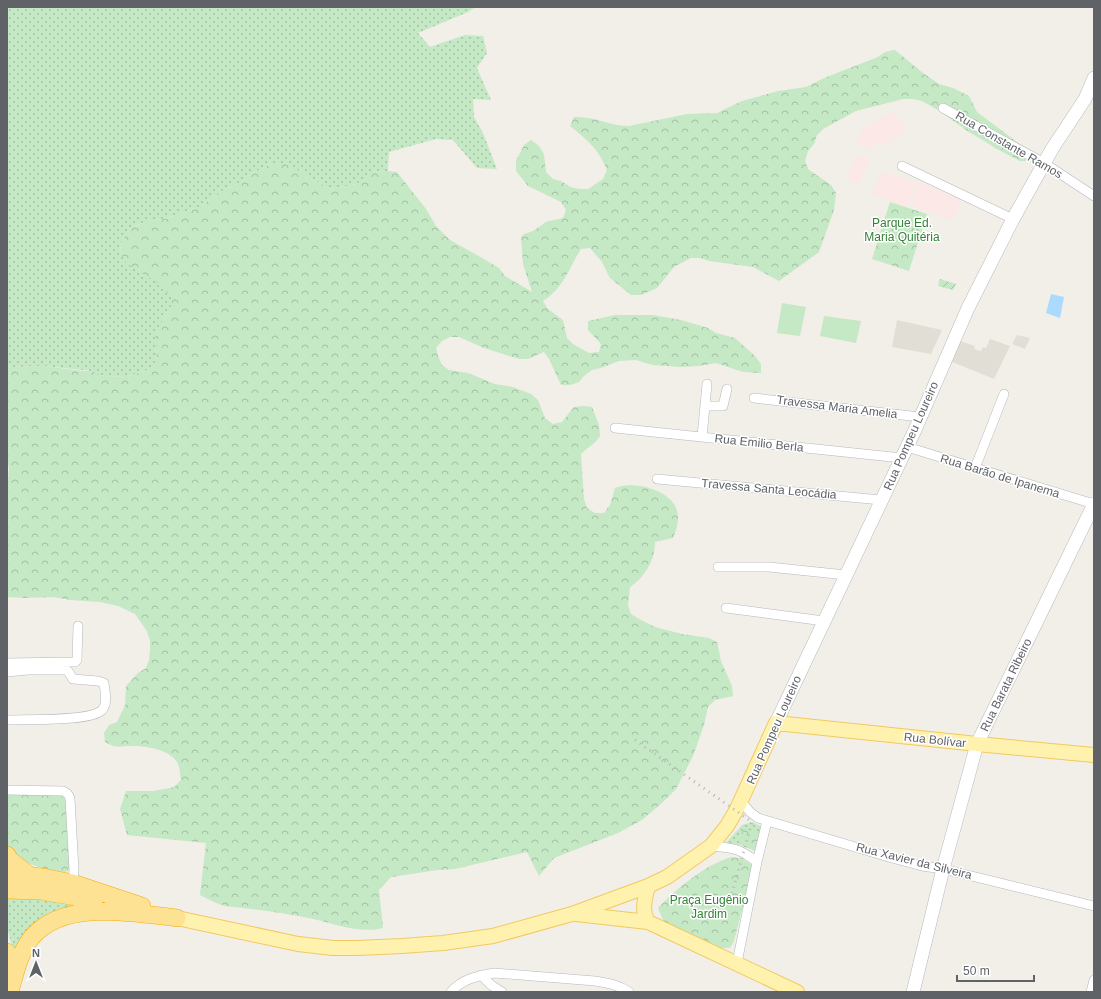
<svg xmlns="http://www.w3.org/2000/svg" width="1101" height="999" viewBox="0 0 1101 999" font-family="Helvetica,sans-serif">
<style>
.education{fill:#e1ded6}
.medical{fill:#fce8e6}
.grass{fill:url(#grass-dots)}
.forest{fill:url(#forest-crowns)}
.garden{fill:url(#garden-furrows)}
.pitch{fill:#c5e8c5}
.water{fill:#aadaff}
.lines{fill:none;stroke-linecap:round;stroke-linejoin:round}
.street-casing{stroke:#b5b8bc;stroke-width:10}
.secondary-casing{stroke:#b6babf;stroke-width:14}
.primary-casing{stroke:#f2c960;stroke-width:16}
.highway-casing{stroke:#f9ab00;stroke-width:18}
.street{stroke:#fff;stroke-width:9}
.secondary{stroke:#fff;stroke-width:13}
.primary{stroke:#fff2af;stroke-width:14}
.highway{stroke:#fde293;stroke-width:17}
.rail{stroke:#b6b7b8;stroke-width:3;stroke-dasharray:1 5;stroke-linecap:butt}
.labels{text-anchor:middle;stroke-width:3;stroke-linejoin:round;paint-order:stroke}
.street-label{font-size:12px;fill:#5f6368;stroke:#fff}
.park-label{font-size:12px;fill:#348238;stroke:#fff}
</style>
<defs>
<pattern id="grass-dots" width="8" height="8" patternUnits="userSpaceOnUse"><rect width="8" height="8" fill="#c5e8c5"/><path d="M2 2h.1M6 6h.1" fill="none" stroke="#a3c0a4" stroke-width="1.8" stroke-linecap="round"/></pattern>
<pattern id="forest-crowns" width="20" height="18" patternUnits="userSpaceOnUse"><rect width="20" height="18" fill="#c5e8c5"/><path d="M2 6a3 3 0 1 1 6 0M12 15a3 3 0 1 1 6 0" fill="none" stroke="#a3c0a4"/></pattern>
<pattern id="garden-furrows" width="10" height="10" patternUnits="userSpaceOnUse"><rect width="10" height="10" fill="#c5e8c5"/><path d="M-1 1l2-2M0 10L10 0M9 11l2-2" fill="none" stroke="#a3c0a4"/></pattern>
</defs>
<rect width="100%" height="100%" fill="#f1efe8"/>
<!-- education -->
<path class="education" d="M897 320 942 330 931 354 892 347Z
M1017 335 1030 338 1025 349 1012 344Z
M990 339 1010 346 994 379 950 361 960 341 975 346 974 349 981 351 983 347 986 348Z"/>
<!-- medical -->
<path class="medical" d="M894 112 907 130 883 147 878 142 874 148 856 143 861 132 878 120Z
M857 156 870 159 859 184 846 178Z
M882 172 918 182 907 208 872 194Z
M920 182 962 200 953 220 911 206Z"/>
<!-- grass -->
<path class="grass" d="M7 7H475L468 12 418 33 430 47 465 35 483 36 487 53 477 68 491 100 473 99 474 117 483 133 497 169 477 168 453 140 436 139 389 152 388 171 371 172 365 180 356 184 330 189 313 179 270 164 246 177 239 183 222 191 199 207 164 219 145 222 137 225 129 229 120 245 121 254 134 268 143 272 159 284 172 297V307L162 322 155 348 157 357 154 366 145 371 128 376 109 377 100 375 92 371 44 366 14 367 7 366Z
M752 822 762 827 755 851 744 845 725 844 742 825Z
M7 894 84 904 13 950 7 928Z"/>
<!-- forest -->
<path class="forest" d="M895 50 923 73 939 84 953 88 969 96 977 112 1021 145 1029 161H1020L995 148 986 142 969 132 938 110 922 101 913 99H903L856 111 823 129 817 135 814 144 808 151 805 161 808 169 831 185 836 193 834 210 819 252 779 281 753 267 709 261 700 258H691L674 267 657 288 641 295H631L610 278 602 262 590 248 581 249C569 268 563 289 543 301L548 309 563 320 567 338 573 344 589 353 599 352 601 344 588 330V321L615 315H653L681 320 708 328 716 333 735 338 755 356 761 364V373L743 372 716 363 699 366 680 367 653 365 636 360 619 361 601 368 592 370 585 375 579 382 570 385H561L549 359 544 352 528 359H519L484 348 459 337H450L442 341 436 348 438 356 442 365 449 370 468 373 495 384 513 387 531 394 538 400 545 418 553 424 562 422 574 407 583 406 592 407 599 425 600 436C595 444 588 447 581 454L584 499 587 508 595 513H604L610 505 615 488C627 484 637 485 649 488 675 496 685 512 673 538L655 542C655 560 645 577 630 587L628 605 631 614 639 619 655 627 682 634 709 638 717 642 721 661 732 686 733 696 715 700 708 707 704 725 693 756 676 789 663 802 642 820 618 833 554 858 539 876 527 852 455 869 438 870 391 877 379 890 383 928C360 934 336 924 313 919 284 913 254 909 225 906L216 903 200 895 206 843 127 835 120 809 126 791H154L174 787 181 780C180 775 180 767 177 762 169 749 145 746 132 746 118 746 117 749 105 742L104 733 109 725 117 722 125 705 126 686 138 673 146 668 149 660 150 650V641L147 631 135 614 118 606 100 602 71 600 53 597 25 598 7 597V495L9 468 7 458V366L14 367 44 366 83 371H92L100 375 109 377 128 376 145 371 154 366 157 357 155 348V339L157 330 172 307V297L159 284 126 263 121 254 120 245 129 229 145 222 164 219 199 207 222 191 239 183 246 177 270 164 280 163 289 165 330 189 356 184 365 180 371 172 388 171 397 172 426 209 436 226 450 240 484 259 499 268 505 276 532 292 523 264 521 237 524 234 533 231 546 222 563 218 566 210 561 202 528 186 516 171V161L524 145 531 140 539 146 544 154 546 172 553 179 561 181 570 187 579 189H588L603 179 607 170C598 148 588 141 570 126L574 117C595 116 609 126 629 126L687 114 717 113 742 101 778 91 806 87 824 78 878 57 885 52Z
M890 202 927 214 909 271 872 259Z
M7 795H60L64 798 67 803 70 865 68 871 64 872 38 867 23 861 7 850Z
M744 828 761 832 755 851 738 844Z
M732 857 743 859 752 865V871L734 941 730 948H720L669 925 663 920 658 908C675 890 707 863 732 857Z"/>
<!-- garden -->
<path class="garden" d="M940 279 956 284 953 290 938 286Z"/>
<!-- pitch -->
<path class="pitch" d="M782 303 806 307 800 336 777 333Z
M824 316 861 321 856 343 820 336Z"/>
<!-- water -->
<path class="water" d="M1051 294 1064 297 1060 318 1046 313Z"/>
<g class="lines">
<!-- street casing -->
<g class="street-casing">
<path id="street" d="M943 108 1044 163 1094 196
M902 166 1013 219
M754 398 920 417
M705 406H723L727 389
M615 428 902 458
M702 437 707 384
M907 447 1094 504
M975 468 1004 394
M657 479 881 500
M718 567H769L846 575
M726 608 824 621
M7 663 75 662 77 660 78 626
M7 672 28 670H65L68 671 73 679 98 681 104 683C105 691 108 704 102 710 91 722 25 719 7 720
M7 790 63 791C67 793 69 794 70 799L74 870 73 883
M741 801 750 812 758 818 892 858 922 866 943 869 1094 906
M711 846C734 848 739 848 757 862
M737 963 757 862 767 821
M481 975 491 985 502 992
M451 992C462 979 477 976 494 973L595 981C608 983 619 985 629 992
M1091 992 1094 980"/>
</g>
<!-- secondary casing -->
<g class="secondary-casing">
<path id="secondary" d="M776 723 915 430 968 308 1013 219 1052 149 1085 99 1094 78
M913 992 943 869 977 744 1094 504"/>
</g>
<!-- primary casing -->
<g class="primary-casing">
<path id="primary" d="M648 886C645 898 641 911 648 922
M576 914 648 922 797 992
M177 918 298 944 333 948H357L402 946 443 943 493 936 572 914 648 886 667 877 711 846 727 826 737 809 776 723 977 744 1094 755"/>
</g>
<!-- highway casing -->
<g class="highway-casing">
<path id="highway" d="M7 855 10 860 29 875
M7 874 43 877 73 883 142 906
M7 890 41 891 94 900
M7 952 10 979
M11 988C16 970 20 952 32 937 65 899 134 913 177 918"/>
</g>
<!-- street -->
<use href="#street" class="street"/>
<!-- secondary -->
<use href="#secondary" class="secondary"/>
<!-- primary -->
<use href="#primary" class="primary"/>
<!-- highway -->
<use href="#highway" class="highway"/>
<!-- rail -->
<path class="rail" d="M635 740 752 822 732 893"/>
</g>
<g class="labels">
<!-- street labels -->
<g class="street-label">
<text transform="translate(1009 145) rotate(30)" y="4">Rua Constante Ramos</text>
<text transform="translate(837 407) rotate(7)" y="4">Travessa Maria Amelia</text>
<text transform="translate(911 436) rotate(-66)" y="4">Rua Pompeu Loureiro</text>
<text transform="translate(759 443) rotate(6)" y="4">Rua Emilio Berla</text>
<text transform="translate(1000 476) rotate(17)" y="4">Rua Barão de Ipanema</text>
<text transform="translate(769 489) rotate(5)" y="4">Travessa Santa Leocádia</text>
<text transform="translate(1006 685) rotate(-64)" y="4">Rua Barata Ribeiro</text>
<text transform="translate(774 730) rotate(-66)" y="4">Rua Pompeu Loureiro</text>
<text transform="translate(935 740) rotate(6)" y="4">Rua Bolívar</text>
<text transform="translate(914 861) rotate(14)" y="4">Rua Xavier da Silveira</text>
</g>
<!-- park labels -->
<g class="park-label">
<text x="902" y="227">Parque Ed.<tspan x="902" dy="14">Maria Quitéria</tspan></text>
<text x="709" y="904">Praça Eugênio<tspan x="709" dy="14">Jardim</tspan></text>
</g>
</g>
<!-- border -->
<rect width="1101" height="999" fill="none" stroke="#5f6368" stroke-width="16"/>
<!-- north arrow -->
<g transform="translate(36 963)" stroke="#ffffff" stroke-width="3" paint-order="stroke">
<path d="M0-3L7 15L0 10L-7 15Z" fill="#5f6368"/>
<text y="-6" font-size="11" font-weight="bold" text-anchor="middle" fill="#5f6368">N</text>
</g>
<!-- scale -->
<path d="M957 975v6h77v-6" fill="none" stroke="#5f6368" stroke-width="2"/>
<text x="963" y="975" font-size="12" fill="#5f6368" stroke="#ffffff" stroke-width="3" paint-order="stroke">50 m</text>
</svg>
